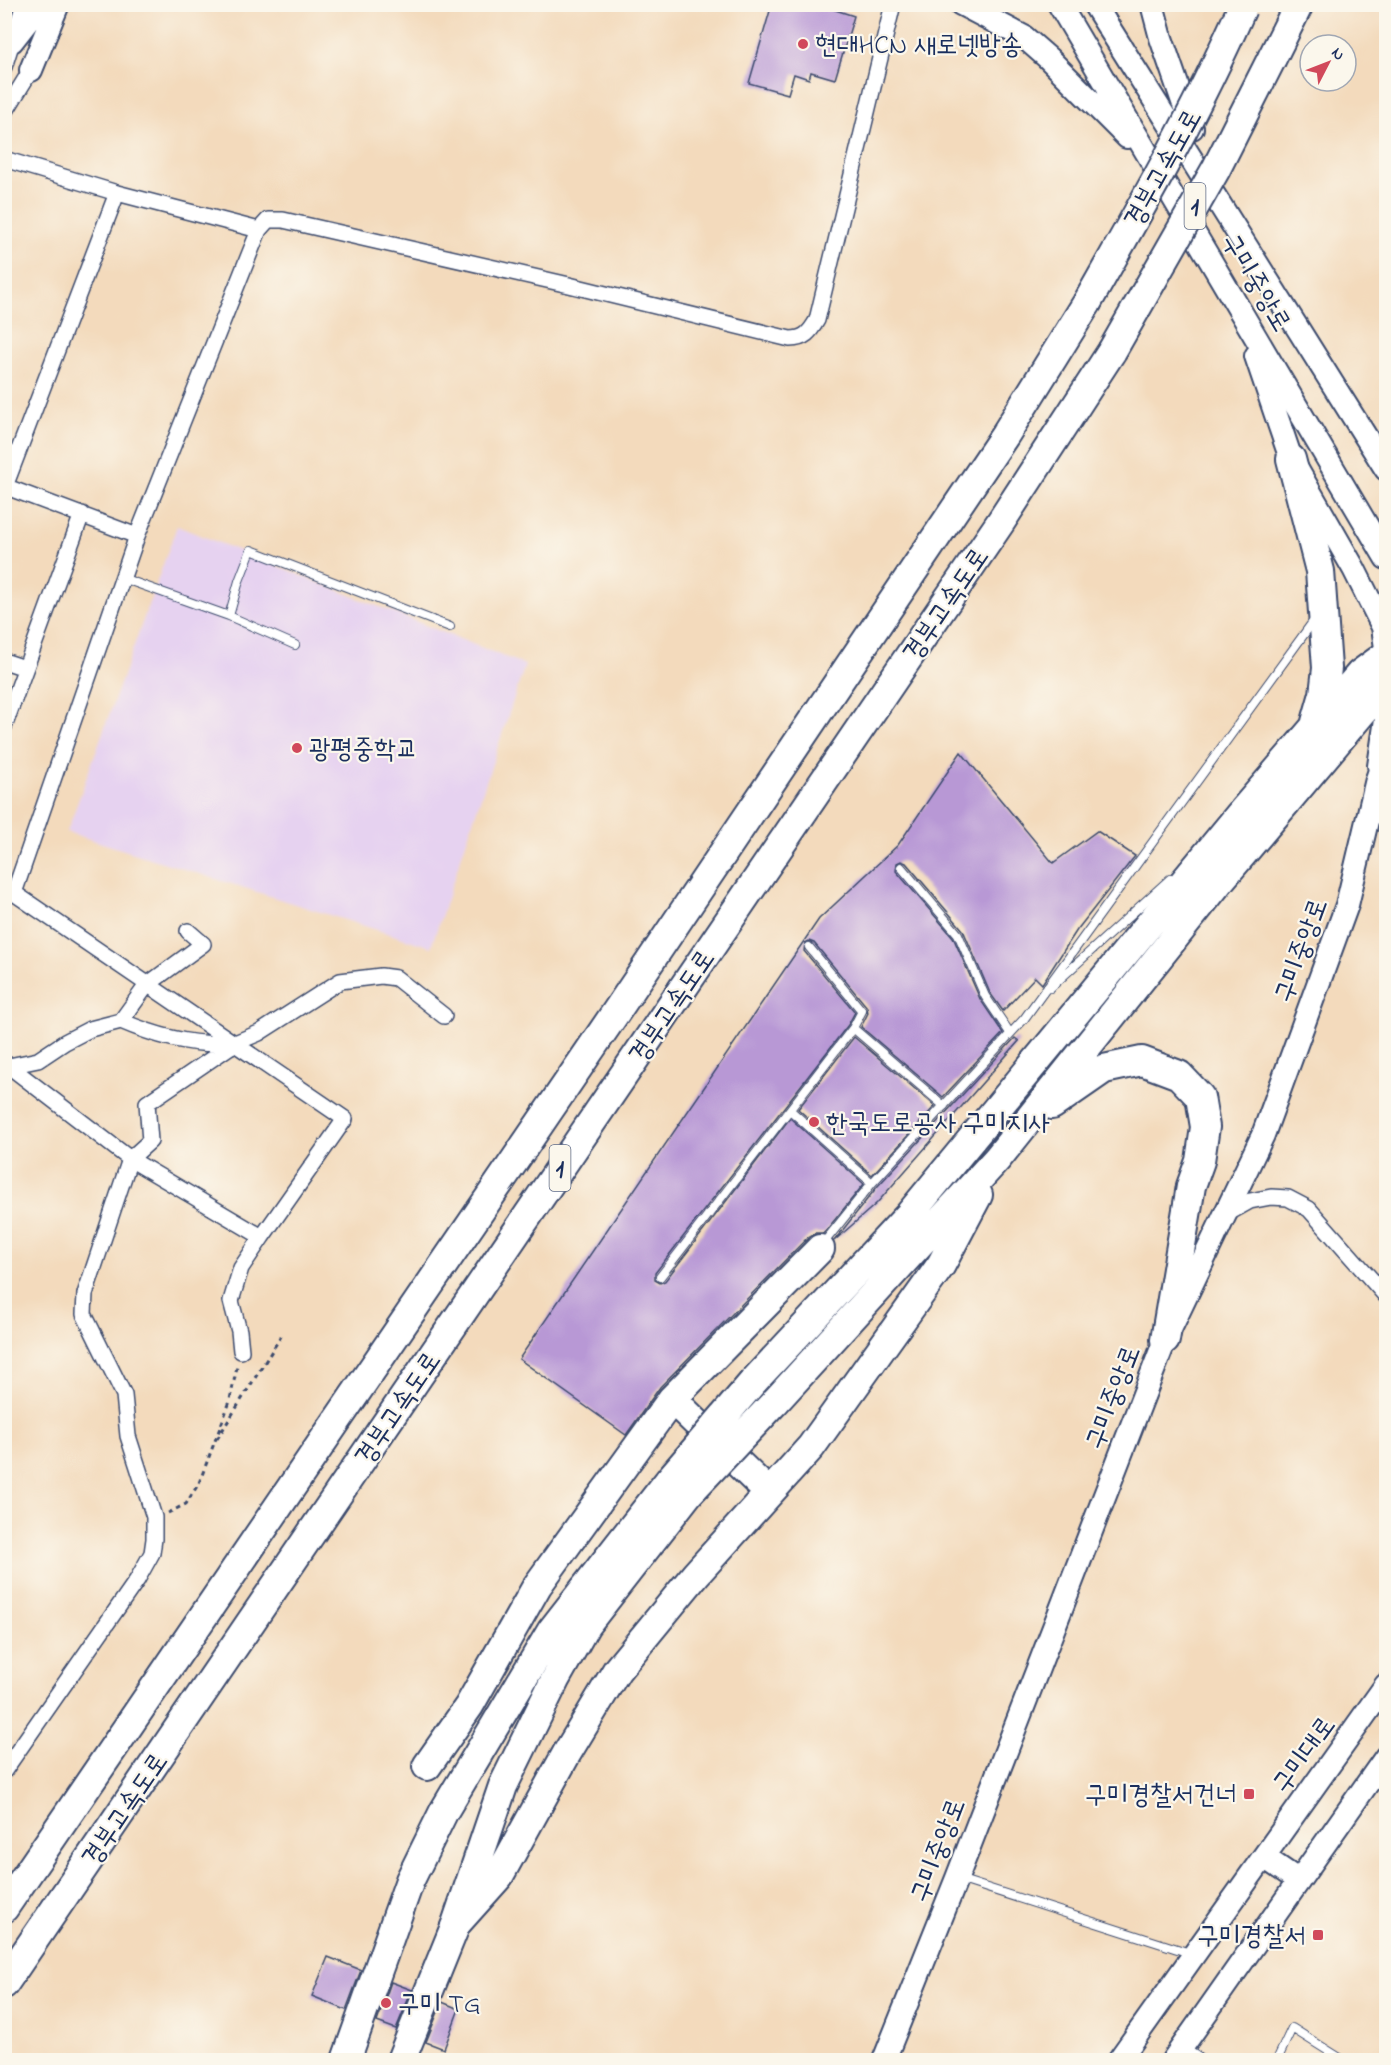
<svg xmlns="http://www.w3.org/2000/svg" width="1391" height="2065" viewBox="0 0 1391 2065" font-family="'Indie Flower','Poor Story',sans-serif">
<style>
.built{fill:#e6d2f0}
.building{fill:#b898d5}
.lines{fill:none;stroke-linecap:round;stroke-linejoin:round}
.lane-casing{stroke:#3b496c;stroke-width:10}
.street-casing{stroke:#3b496c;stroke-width:18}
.secondary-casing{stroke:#3b496c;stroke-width:26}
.highway-casing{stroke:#3b496c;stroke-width:32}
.path{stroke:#3b496c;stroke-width:3;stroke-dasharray:4.5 4.5;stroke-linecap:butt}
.lane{stroke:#fff;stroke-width:8}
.street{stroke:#fff;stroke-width:15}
.secondary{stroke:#fff;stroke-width:22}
.highway{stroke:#fff;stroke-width:28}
.highway-bridge-casing{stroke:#3b496c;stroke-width:32;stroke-linecap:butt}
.highway-bridge{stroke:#fff;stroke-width:28}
.poi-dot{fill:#d1495b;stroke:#fbf7ec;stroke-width:2}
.labels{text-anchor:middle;stroke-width:4.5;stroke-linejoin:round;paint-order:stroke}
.shield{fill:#fbf7ec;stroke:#5e6b89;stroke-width:1.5}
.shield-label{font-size:26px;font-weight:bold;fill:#1b2f5e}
.poi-label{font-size:27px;fill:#1b2f5e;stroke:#fbf7ec;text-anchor:start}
.street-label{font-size:27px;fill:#1b2f5e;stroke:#fbf7ec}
</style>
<rect width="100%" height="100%" fill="#fbf7ec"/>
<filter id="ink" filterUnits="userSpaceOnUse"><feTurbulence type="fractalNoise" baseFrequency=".0167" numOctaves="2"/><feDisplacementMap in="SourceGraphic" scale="12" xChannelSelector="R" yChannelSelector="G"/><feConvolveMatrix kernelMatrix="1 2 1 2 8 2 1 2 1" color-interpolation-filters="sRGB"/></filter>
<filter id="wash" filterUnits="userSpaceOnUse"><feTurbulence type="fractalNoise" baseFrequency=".008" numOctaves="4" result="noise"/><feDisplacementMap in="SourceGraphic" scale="24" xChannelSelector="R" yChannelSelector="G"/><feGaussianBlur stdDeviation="1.35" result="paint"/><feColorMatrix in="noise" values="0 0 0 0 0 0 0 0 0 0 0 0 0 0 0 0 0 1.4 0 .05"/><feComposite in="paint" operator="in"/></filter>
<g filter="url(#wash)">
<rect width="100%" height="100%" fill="#f3dabc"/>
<!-- built -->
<path class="built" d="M177 526 525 665 431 947 67 832Z"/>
<g id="blocks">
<!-- building -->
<path class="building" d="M772 4H817L854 16 835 79 811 72 809 79 794 74 788 94 749 83Z
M961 752 1053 863 1097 831 1135 856 1077 930 1042 984 1035 977 1003 1011 990 993 963 930 906 863 901 861 897 863 896 871 953 937 980 999 1003 1033 943 1097 861 1027 868 1013 867 1007 814 943 809 941 805 943 804 951 855 1012 848 1025 655 1273V1280L660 1283 665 1281 790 1118 864 1184 824 1233H815L808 1237 660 1387 626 1435 519 1359 819 919 898 845Z
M854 1037 935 1106 872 1175 798 1109Z
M1015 1038 1019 1041 877 1203 834 1241 877 1187Z
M328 1957 361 1970 346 2010 312 1996Z
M391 1982 412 1990 396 2029 377 2022Z
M442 2002 459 2009 444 2049 426 2042Z"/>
</g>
</g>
<g filter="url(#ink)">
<use href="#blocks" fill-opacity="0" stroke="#3b496c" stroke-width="1.5"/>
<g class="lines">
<!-- lane casing -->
<g class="lane-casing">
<path id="lane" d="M122 578 229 616 295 645
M229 616 239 581 251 550 450 627
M901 867 958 934 985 996 1010 1033
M809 947 862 1011 853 1028 944 1106
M1050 988 1170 879
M790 1110 872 1183
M822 1245 872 1183 1024 1019 1315 619
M660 1277 853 1028
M959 1879 1193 1954
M1277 2060 1292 2028 1343 2060"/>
</g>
<!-- street casing -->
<g class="street-casing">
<path id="street" d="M4 67 24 4
M4 114 31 70 33 62
M4 159 117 193 259 230 137 536 14 893 4 887
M259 230 268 220H283L569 285 790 339C805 339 810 332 817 320L893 4
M4 486 137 536
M4 489 117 193
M4 661 25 668
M4 727 82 514
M121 1021C156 1036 194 1047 232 1043
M9 1066 130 1159 262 1237 345 1119 14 893
M9 1066 38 1060 65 1042 90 1029 121 1021 147 985 203 944 188 931
M1225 1215 1250 1201 1271 1197 1288 1198 1309 1209 1386 1296
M241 1351 239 1331 231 1301 241 1268 262 1237
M4 1771 137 1580 152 1553 154 1539V1517L128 1436 124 1395 84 1314 85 1294 130 1159 150 1141 147 1103 235 1043 259 1033 340 981 381 976 396 978 444 1016
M1181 2050 1196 2060"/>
</g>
<!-- secondary casing -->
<g class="secondary-casing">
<path id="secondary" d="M961 4 1024 37 1048 58 1127 137
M1059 4 1386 558
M1094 4 1386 469
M1152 4 1161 38 1192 128
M12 41 41 4
M31 70 58 4
M1256 356 1291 459 1354 569 1383 627 1386 648
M1379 766 1386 719
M1264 1857 1299 1881
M884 2060 957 1878 1165 1340 1263 1135 1347 905 1377 779 1386 753
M1119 2060 1386 1685
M1173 2060 1386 1757"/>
</g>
<!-- highway casing -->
<g class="highway-casing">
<path id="highway" d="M1272 58 1299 4
M1291 459 1320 571 1327 668 1324 694 1316 722
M1052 1105 1104 1069 1142 1061 1179 1075 1200 1097 1205 1127 1200 1161 1191 1186 1165 1340
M753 1382 909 1215 1241 813 1360 674 1386 655
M672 1399 768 1492
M775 1402 997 1159 1219 882 1386 684
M427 1766 469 1706 537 1586 672 1399 820 1249
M4 1908 614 1015 1005 435 1087 303
M456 1924 499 1876 567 1753 617 1670 696 1574 811 1447 941 1265 978 1195
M4 1984 1000 523 1112 351
M346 2060 410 1880 444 1811 552 1630 670 1479
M401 2060 456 1924 503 1786 555 1680 586 1625 689 1493"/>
</g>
<!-- path -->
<path class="path" d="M217 1439 283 1333
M168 1513 186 1504 199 1483 229 1404 237 1367"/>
<!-- lane -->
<use href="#lane" class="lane"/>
<!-- street -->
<use href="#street" class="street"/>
<!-- secondary -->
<use href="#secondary" class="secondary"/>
<!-- highway -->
<use href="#highway" class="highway"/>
<!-- highway-bridge casing -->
<g class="highway-bridge-casing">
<path id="highway-bridge" d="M1087 303C1142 206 1197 110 1242 8
M1112 351 1216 169 1272 58
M670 1479 753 1382
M689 1493 775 1402"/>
</g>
<!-- highway-bridge -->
<use href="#highway-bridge" class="highway-bridge"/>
</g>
</g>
<!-- markers -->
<g class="poi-dot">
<circle cx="803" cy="44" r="6"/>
<circle cx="297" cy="748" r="6"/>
<circle cx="814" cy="1122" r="6"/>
<rect x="1243" y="1788" width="12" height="12" rx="3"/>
<rect x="1312" y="1929" width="12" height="12" rx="3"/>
<circle cx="386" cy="2003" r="6"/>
</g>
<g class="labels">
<!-- shield labels -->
<g class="shield">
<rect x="1184.5" y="183" width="21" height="46" rx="4.5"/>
<rect x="549.5" y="1145" width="21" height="46" rx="4.5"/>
</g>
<g class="shield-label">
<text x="1195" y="215">1</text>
<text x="560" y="1177">1</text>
</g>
<!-- poi labels -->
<g class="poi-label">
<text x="815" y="53">현대HCN 새로넷방송</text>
<text x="309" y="757">광평중학교</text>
<text x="826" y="1131">한국도로공사 구미지사</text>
<text x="1237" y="1803" text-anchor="end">구미경찰서건너</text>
<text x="1306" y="1944" text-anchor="end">구미경찰서</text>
<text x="398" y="2012">구미 TG</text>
</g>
<!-- street labels -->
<g class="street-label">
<text transform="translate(1162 168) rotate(-61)" y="9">경부고속도로</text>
<text transform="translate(1257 282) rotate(59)" y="9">구미중앙로</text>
<text transform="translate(945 604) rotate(-56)" y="9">경부고속도로</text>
<text transform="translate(1300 950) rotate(-70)" y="9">구미중앙로</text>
<text transform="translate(671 1006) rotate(-56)" y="9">경부고속도로</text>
<text transform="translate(1112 1397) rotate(-69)" y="9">구미중앙로</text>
<text transform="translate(397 1408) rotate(-56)" y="9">경부고속도로</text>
<text transform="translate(1303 1754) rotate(-54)" y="9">구미대로</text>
<text transform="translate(124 1809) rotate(-56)" y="9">경부고속도로</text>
<text transform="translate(937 1850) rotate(-69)" y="9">구미중앙로</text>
</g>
</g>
<!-- margin -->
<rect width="1391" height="2065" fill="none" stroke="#fbf7ec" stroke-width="24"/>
<!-- north arrow -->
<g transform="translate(1328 63) rotate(48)"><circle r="28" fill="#fbf7ec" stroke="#a1a7b3" stroke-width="1.5"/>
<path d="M0-4.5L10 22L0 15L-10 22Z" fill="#d1495b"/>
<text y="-9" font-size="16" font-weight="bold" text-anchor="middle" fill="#1b2f5e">N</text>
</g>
</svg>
